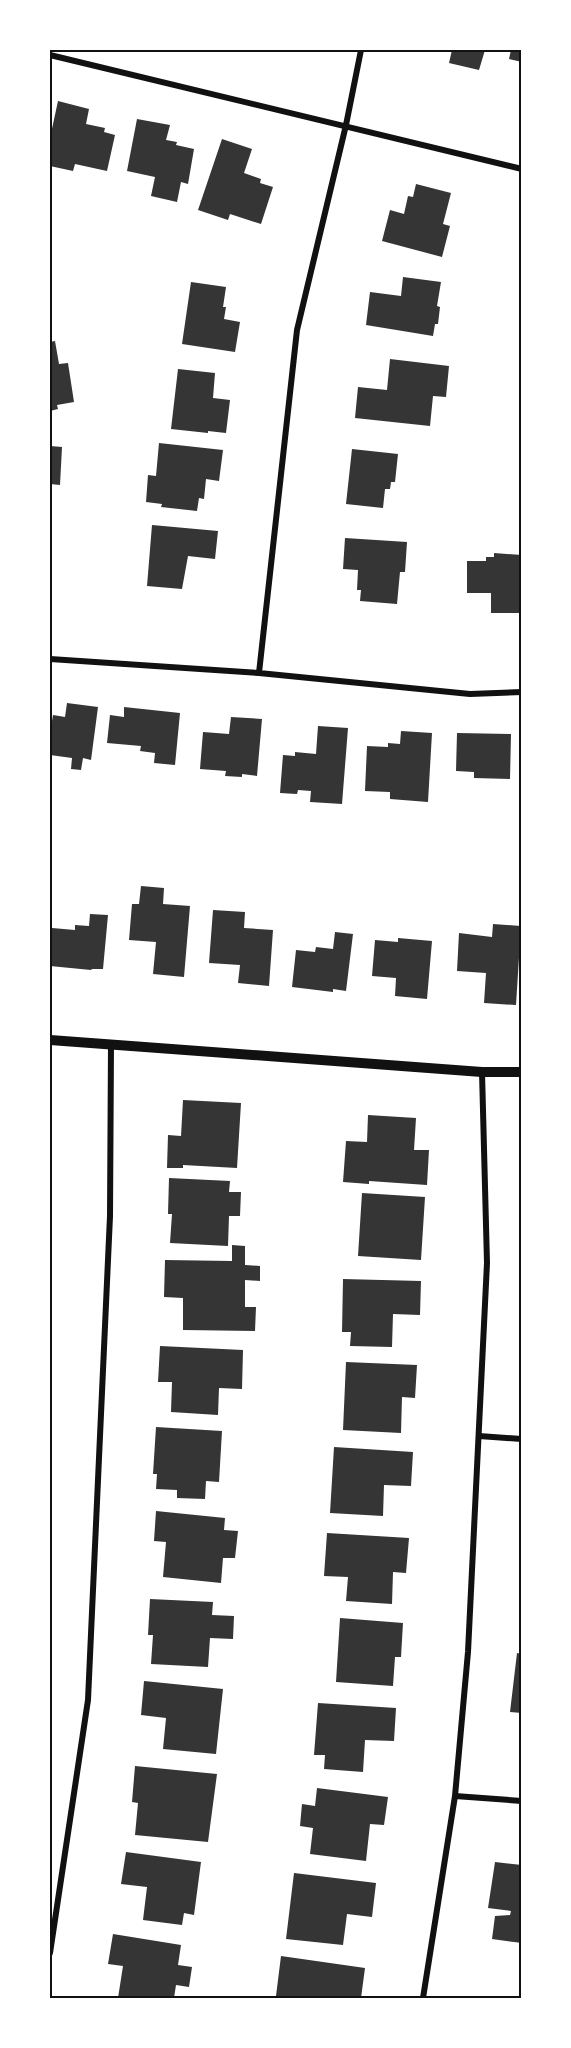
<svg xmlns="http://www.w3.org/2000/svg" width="571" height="2048" viewBox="0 0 571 2048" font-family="'Public Sans',sans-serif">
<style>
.building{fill:#353535}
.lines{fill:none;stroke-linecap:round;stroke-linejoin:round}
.minor{stroke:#111;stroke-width:6}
.tertiary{stroke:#111;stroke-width:10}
.neatline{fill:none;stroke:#111;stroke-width:2}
</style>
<rect width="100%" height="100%" fill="#fff"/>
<!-- building -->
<path class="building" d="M452 50H485L479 70 449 63Z
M511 50H522V62L509 59Z
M58 101 89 109 86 124 105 128 104 132 115 135 107 171 75 164 73 171 50 166V138Z
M137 119 170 125 166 140 177 142 176 145 194 149 188 184 181 182 177 202 151 196 155 177 127 171Z
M222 139 252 149 244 173 261 179 260 183 273 187 261 224 230 214 228 220 198 210Z
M416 184 451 193 443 224 450 226 442 257 382 241 390 210 404 214 408 196 413 197Z
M403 277 441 282 437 306 440 307 438 324H435L433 336 366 325 370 292 401 296Z
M191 282 226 287 223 307H226L224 319 240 322 235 352 182 344Z
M55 341 59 364 68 363 74 402 57 405 58 409 50 411V342Z
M390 359 449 366 446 397 433 396 430 426 355 418 358 387 387 390Z
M178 369 215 373 213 398 230 400 226 433 208 431V433L171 429Z
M159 443 223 450 219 481 206 479 204 499 199 498 197 511 161 507 162 504 146 502 148 475 156 476Z
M50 446 62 447 60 485 50 484Z
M352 449 398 454 395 482H391L390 489H385L383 508 346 504Z
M152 525 218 531 215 559 188 556 182 589 147 586Z
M345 538 407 542 405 572H400L397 604 360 601 361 590H357L358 570 343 569Z
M494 553 522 555V613H491V593H467V561H486V557H494Z
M67 703 98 707 91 760 83 758 81 770 71 769 72 758 50 755V720L52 721 53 715 65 717Z
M124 707 180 713 175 765 154 763 155 753 140 751 141 746 107 743 110 715 124 717Z
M231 717 262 719 257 776 242 774V777L225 776 226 771 200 769 203 732 229 734Z
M318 726 348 728 342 804 310 802 311 791 298 790 297 794 280 793 283 755 295 756V752L316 754Z
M401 731 432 733 428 802 390 799V792L365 791 367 746 388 747V743L400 744Z
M457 733 511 734 510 779 474 778V772L456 771Z
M141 886 164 888 163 904 190 906 184 977 153 974 156 942 129 940 132 904H139Z
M213 910 245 912 244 928 273 930 269 986 238 983 240 965 209 963Z
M90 914 108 915 103 969H92L91 970 50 966 52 928 75 930V925L89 926Z
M493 924 521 926 516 1005 484 1003 486 973 457 971 459 933 492 937Z
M335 932 353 934 346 991 333 989V992L292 987 296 950 315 952 316 947 333 949Z
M398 938 432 941 427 999 395 996 396 978 372 976 375 940 398 942Z
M183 1100 241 1103 237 1168 183 1165V1168H167L168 1135 181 1136Z
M368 1115 416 1118 414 1150H429L427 1185 369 1181V1184L343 1182 346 1141 367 1142Z
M169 1178 230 1181 229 1192H241L240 1216H229L228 1246 170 1243 172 1214H168Z
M362 1193 425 1197 421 1260 358 1256Z
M232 1245 245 1246V1265L260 1266V1281L245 1280V1307H256L255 1331 183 1330V1298L164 1297 165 1260 232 1261Z
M343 1279 421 1281 420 1315 393 1314 392 1347 350 1346 351 1332H342Z
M160 1346 243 1350 242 1389 219 1388 218 1415 171 1412 172 1382H158Z
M346 1362 417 1365 415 1398 402 1397 401 1433 343 1430Z
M156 1427 222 1431 219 1482 206 1481 205 1499 177 1498V1490L156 1489 157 1474H153Z
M334 1447 413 1452 411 1486 384 1485 383 1516 330 1513Z
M156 1511 225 1518 224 1530 238 1531 235 1558H223L221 1583 163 1577 166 1542 154 1541Z
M327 1533 409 1538 406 1573 393 1572 392 1604 346 1601 348 1577 324 1576Z
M150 1599 213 1602 212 1615 234 1616 233 1639 210 1638 208 1667 151 1664 153 1635H148Z
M340 1618 403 1623 401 1657H395L393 1686 336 1682Z
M517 1653 522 1654V1713L510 1712Z
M144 1681 223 1689 216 1754 163 1749 166 1718 141 1715Z
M318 1703 396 1708 394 1741 365 1740 363 1772 324 1769 325 1755H314Z
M135 1766 217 1774 208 1842 135 1835 138 1803 132 1802Z
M317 1788 388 1797 384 1825 370 1824 366 1861 310 1854 313 1828 300 1826 302 1804 315 1806Z
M126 1852 201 1862 194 1915 184 1913 182 1925 143 1920 147 1887 121 1884Z
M495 1862 522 1865V1943L492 1939 495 1916 510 1915 511 1911 488 1908Z
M294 1873 376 1883 372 1917 347 1914 343 1945 286 1939Z
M113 1934 181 1945 178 1965 192 1967 189 1987 176 1985 174 1998H118L123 1966 108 1964Z
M281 1956 365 1968 361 1998H293L276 1996Z"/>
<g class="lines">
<!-- minor -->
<path class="minor" d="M50 55 522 169
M50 659 259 673 470 694 522 692
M259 673 297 330 346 125 361 50
M479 1436 522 1439
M455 1796 522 1801
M50 1953 88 1700 110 1216 111 1044
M423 1998 455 1796 468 1652 487 1263 482 1072"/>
<!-- tertiary -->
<path class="tertiary" d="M50 1040 482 1072H522"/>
</g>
<!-- border -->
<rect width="571" height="2048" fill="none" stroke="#ffffff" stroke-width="102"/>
<rect x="51" y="51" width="469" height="1946" class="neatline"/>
</svg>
